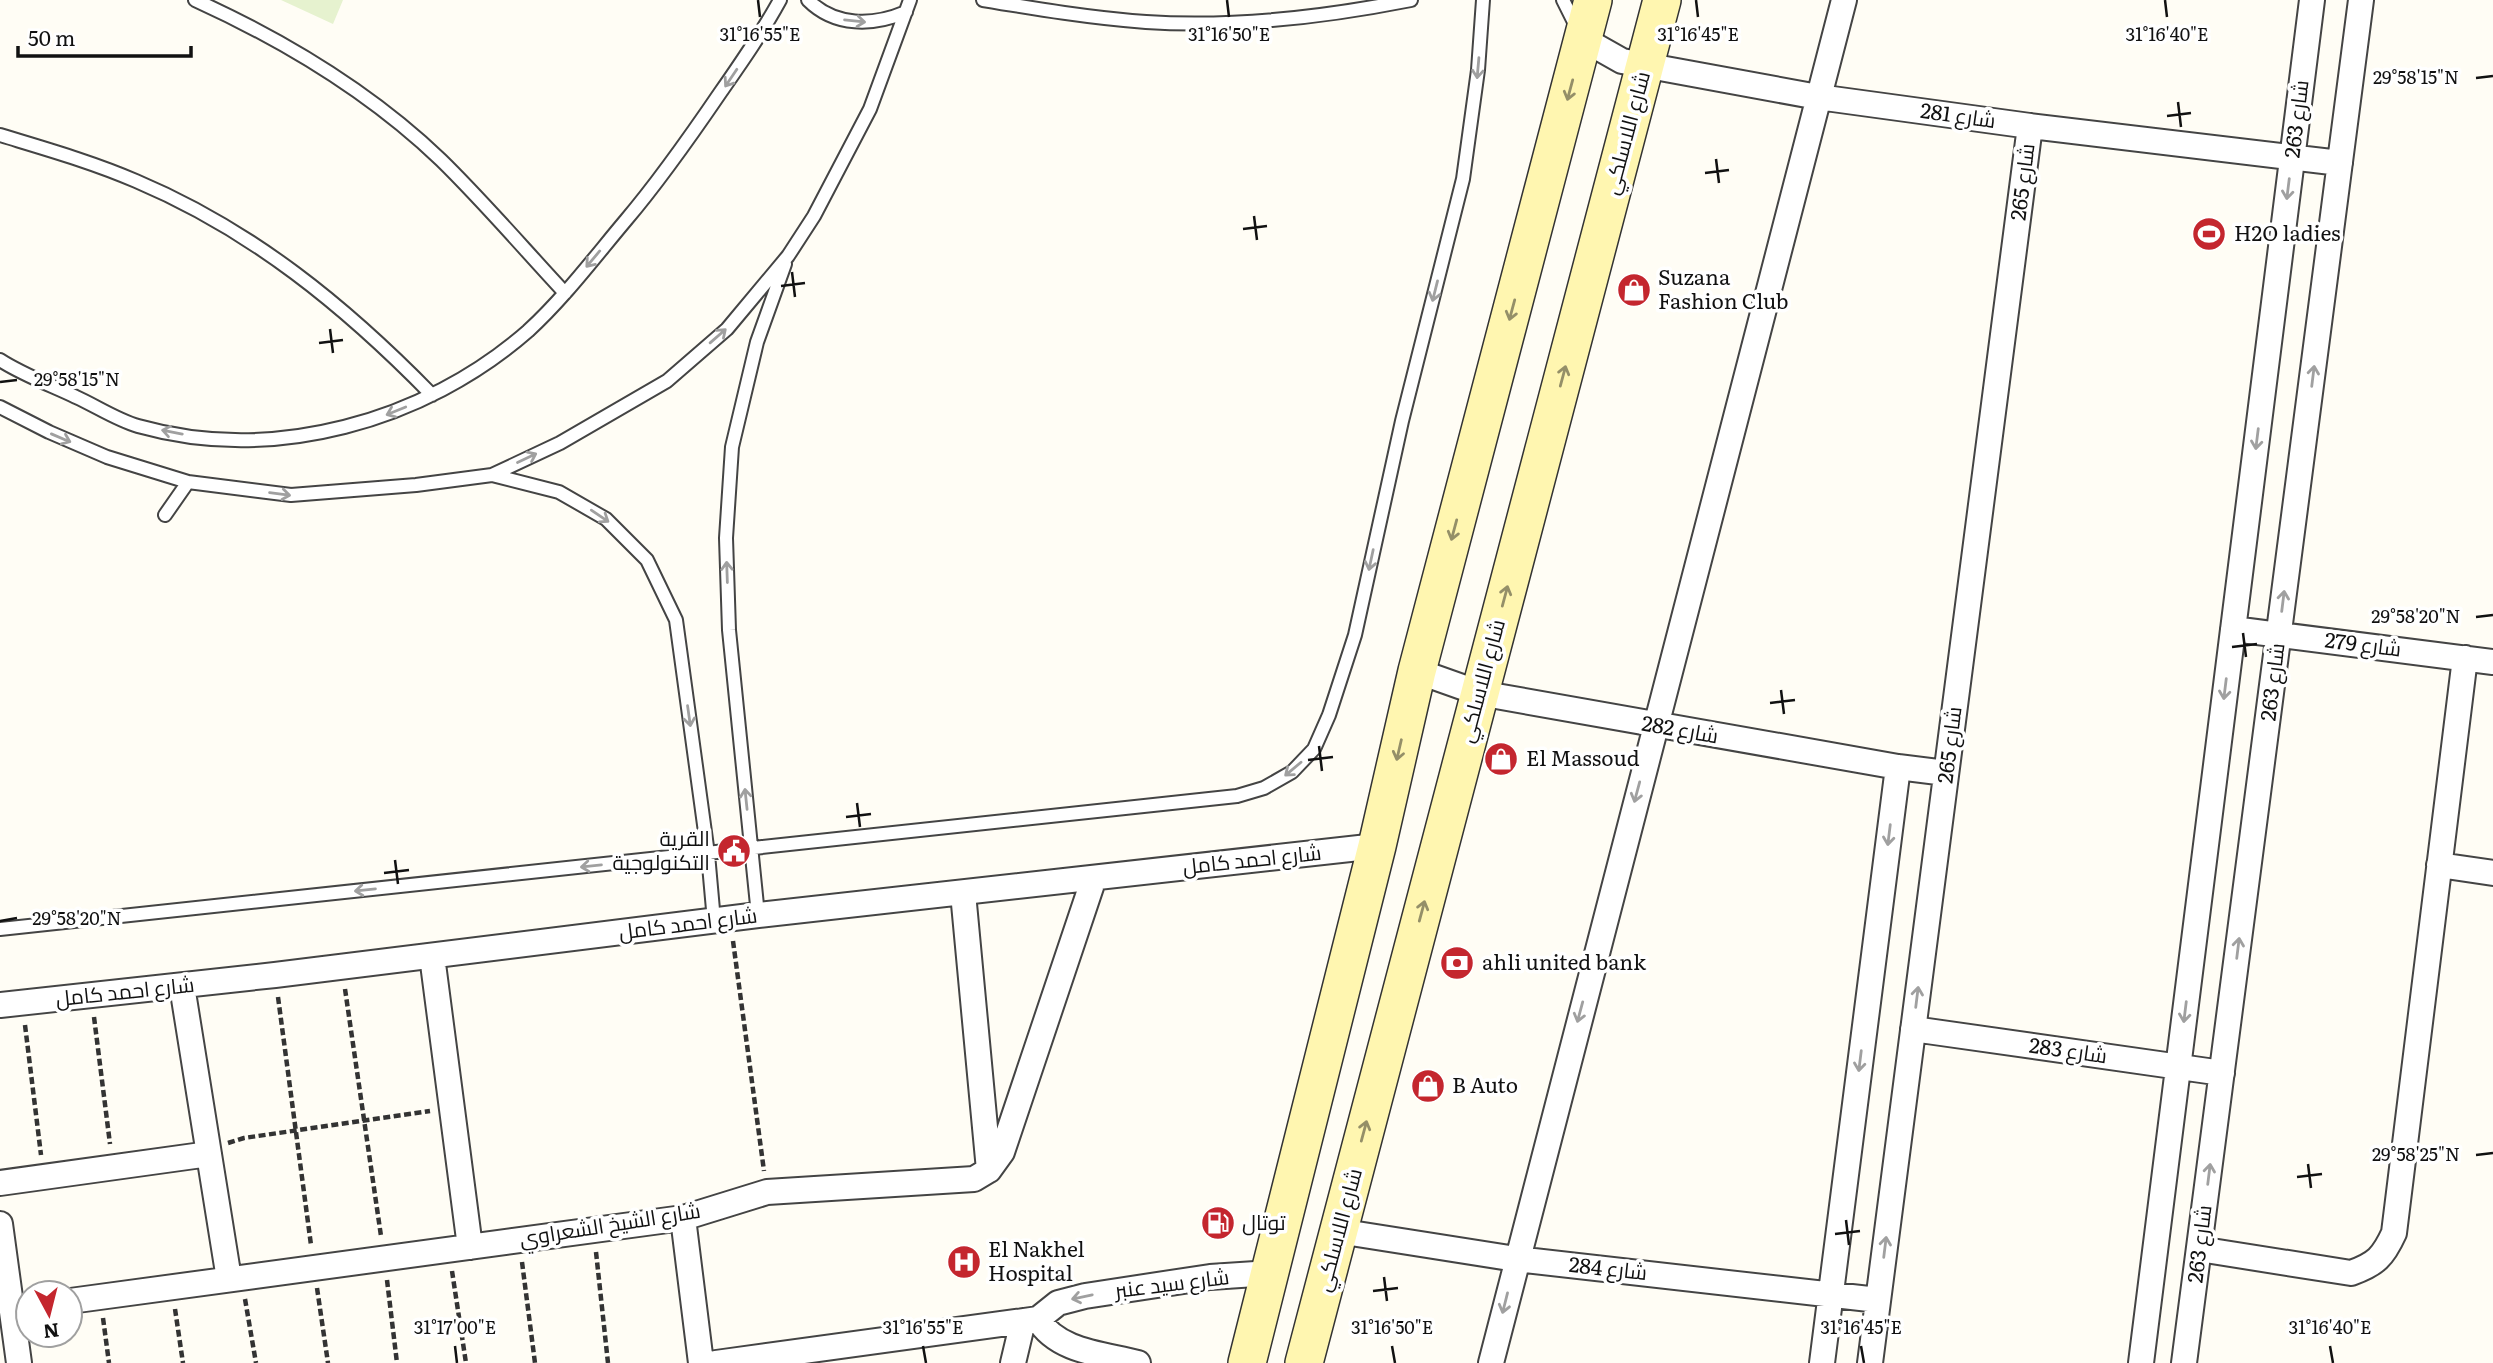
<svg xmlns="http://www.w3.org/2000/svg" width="2493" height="1363" viewBox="0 0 2493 1363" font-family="Literata,Cairo,serif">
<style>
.pitch{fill:#e6f2cf}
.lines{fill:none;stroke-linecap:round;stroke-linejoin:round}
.service-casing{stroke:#444;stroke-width:16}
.minor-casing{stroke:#444;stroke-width:28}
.secondary-casing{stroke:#333;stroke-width:40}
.path{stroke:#333;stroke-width:4.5;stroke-dasharray:7 3.5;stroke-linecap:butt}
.service{stroke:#fff;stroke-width:12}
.minor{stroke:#fff;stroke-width:24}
.secondary{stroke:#fff6b0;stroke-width:37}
.oneway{stroke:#a0a0a0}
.oneway2{stroke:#948f68}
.ticks{fill:none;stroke:#111;stroke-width:2.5}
.labels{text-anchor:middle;stroke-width:7;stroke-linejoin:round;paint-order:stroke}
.street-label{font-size:21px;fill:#111;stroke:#fff}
.poi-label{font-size:21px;fill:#111;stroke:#fff;text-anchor:start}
.ticks-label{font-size:18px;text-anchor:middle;fill:#111;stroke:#fff;stroke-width:7;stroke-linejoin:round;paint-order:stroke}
</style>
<rect width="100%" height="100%" fill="#fffdf5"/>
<!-- pitch -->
<path class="pitch" d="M281 0H343L333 24Z"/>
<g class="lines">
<!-- service casing -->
<g class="service-casing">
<path id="service" d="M195 0C283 40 371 93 441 160 484 202 524 249 565 293
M808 0C835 27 873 26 906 12
M983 0C1037 9 1091 18 1146 22 1234 28 1325 17 1411 0
M1563 0 1577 28
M0 135C46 149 92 162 136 181 252 230 345 306 432 395
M0 360C23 375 51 385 76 397 96 406 117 420 138 426 273 464 424 422 528 331 564 298 594 258 626 220 660 180 690 137 720 93 741 63 762 33 780 0
M0 407 49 432 107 457 188 482 291 495 416 485 492 475 560 443 667 381 727 329 788 256 814 216 870 109 910 0
M492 475 559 492 606 519 647 560 676 620 708 854 714 921
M165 515 188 482
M758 915 729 630 726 538 732 447 757 342 785 264
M0 929 1237 796 1264 788 1292 772 1314 749 1329 715 1355 635 1402 421 1463 179 1478 70 1483 0"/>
</g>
<!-- minor casing -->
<g class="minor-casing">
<path id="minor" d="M1583 39 1622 61 1818 97 2030 126 2340 163
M2233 629 2493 662
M1417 671 1479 693 1898 767 1946 773
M2439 865 2493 873
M963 893 989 1170
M432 956 470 1247
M182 986 229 1279
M0 1005 275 975 758 915 1377 846
M1913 1029 2222 1073
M0 1183 209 1154
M683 1218 701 1363
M0 1224 19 1363
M1338 1231 1516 1259 1878 1300
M2199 1249 2351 1273C2376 1264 2383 1257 2394 1233L2465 658
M70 1301 683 1218 767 1192 974 1179 989 1170 1002 1152 1094 878
M1038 1319C1057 1352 1104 1354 1138 1363
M716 1363 1038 1319 1058 1303 1085 1296 1210 1277 1271 1273
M1013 1363 1023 1321
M1491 1363 1844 0
M1822 1363 1898 767
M1870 1363 2030 126
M2141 1363 2312 0
M2184 1363 2361 0"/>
</g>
<!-- secondary casing -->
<g class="secondary-casing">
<path id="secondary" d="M1247 1363 1377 846 1417 671 1593 0
M1304 1363 1662 0"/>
</g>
<!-- path -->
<path class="path" d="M733 941 764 1171
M345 989 381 1236
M278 997 311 1245
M94 1017 110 1144
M25 1025 41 1155
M228 1143 244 1138 430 1111
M596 1252 608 1363
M522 1262 535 1363
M452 1271 466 1363
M387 1280 397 1363
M317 1288 328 1363
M245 1299 256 1363
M175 1309 183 1363
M103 1318 109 1363"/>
<!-- service -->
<use href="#service" class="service"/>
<!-- minor -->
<use href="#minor" class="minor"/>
<!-- secondary -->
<use href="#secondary" class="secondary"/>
</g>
<!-- one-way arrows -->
<defs><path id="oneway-shaft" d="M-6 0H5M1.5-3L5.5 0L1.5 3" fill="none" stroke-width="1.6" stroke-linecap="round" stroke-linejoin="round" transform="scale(1.75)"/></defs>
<g class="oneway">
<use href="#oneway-shaft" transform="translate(855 21) rotate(6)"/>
<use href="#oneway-shaft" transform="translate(1478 68) rotate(95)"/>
<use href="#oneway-shaft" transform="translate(731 78) rotate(124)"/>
<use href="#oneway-shaft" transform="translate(2288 189) rotate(97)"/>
<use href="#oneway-shaft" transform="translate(593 259) rotate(130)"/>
<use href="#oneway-shaft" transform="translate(1435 291) rotate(104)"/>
<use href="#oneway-shaft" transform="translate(718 336) rotate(-41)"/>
<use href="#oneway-shaft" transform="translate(2313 376) rotate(-83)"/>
<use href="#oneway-shaft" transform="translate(396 411) rotate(158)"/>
<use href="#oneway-shaft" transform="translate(172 432) rotate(-169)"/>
<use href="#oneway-shaft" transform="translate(61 438) rotate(23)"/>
<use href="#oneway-shaft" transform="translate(2257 439) rotate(97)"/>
<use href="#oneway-shaft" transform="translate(527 458) rotate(-25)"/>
<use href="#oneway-shaft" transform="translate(280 494) rotate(7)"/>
<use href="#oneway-shaft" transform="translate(600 516) rotate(34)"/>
<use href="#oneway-shaft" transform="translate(1371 560) rotate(102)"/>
<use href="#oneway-shaft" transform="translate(727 572) rotate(-92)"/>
<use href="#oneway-shaft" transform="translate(2283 601) rotate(-83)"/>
<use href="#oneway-shaft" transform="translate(2225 689) rotate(97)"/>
<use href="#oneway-shaft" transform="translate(689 716) rotate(82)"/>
<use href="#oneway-shaft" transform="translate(1293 769) rotate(140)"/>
<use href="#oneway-shaft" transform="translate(1637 792) rotate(105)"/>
<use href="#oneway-shaft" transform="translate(746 799) rotate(-96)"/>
<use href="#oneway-shaft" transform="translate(1889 835) rotate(97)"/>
<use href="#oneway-shaft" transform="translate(591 866) rotate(174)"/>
<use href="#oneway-shaft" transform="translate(365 890) rotate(174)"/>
<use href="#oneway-shaft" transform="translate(2238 948) rotate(-83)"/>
<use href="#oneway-shaft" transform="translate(1917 997) rotate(-83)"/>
<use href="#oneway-shaft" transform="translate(1580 1012) rotate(105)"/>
<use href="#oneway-shaft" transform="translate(2185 1012) rotate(97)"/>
<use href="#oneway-shaft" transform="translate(1860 1061) rotate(97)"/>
<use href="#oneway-shaft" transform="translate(2209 1174) rotate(-83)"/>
<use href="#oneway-shaft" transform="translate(1885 1247) rotate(-83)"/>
<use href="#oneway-shaft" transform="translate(1082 1297) rotate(168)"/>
<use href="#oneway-shaft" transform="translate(1505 1303) rotate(104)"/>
</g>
<g class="oneway2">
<use href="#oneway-shaft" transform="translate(1570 90) rotate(105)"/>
<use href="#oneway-shaft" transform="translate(1512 310) rotate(105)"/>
<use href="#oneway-shaft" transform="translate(1563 376) rotate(-75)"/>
<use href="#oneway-shaft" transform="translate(1454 530) rotate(105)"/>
<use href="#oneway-shaft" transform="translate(1505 596) rotate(-75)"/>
<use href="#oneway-shaft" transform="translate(1399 750) rotate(103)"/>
<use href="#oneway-shaft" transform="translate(1422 911) rotate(-75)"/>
<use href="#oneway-shaft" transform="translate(1364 1131) rotate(-75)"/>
</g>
<!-- ticks -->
<path class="ticks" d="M758 0 760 17M1227 0 1229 17M1696 0 1698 17M2165 0 2167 17M2476 78 2493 76M2178 102 2181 127M2167 116 2191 113M1716 159 1719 183M1705 173 1729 170M1254 216 1257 240M1243 229 1267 226M792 272 795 297M781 286 805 283M330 329 333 353M319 343 343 340M0 382 17 380M2476 617 2493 615M2243 633 2246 657M2232 647 2257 644M1781 690 1784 714M1770 703 1795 700M1319 746 1322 771M1308 760 1333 757M857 803 860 827M846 817 871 814M395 860 398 884M384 873 409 870M0 921 17 918M2476 1155 2493 1153M2308 1164 2311 1188M2297 1177 2322 1174M1846 1220 1849 1245M1835 1234 1860 1231M1384 1277 1387 1301M1373 1291 1398 1288M455 1346 457 1363M923 1346 926 1363M1392 1346 1395 1363M1861 1346 1864 1363M2330 1346 2333 1363"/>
<!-- icons -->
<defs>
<g id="stadium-disc" transform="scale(1.75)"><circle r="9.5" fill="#c4262e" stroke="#fff"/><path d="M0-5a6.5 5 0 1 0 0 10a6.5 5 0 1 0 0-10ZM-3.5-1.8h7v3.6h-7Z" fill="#fff"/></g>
<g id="shop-disc" transform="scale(1.75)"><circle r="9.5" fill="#c4262e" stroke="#fff"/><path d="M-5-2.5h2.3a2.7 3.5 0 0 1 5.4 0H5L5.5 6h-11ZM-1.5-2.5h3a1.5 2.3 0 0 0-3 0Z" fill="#fff"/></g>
<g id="civic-disc" transform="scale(1.75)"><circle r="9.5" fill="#c4262e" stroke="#fff"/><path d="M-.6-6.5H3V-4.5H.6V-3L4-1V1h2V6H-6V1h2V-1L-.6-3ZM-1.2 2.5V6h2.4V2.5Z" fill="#fff"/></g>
<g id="bank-disc" transform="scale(1.75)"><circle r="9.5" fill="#c4262e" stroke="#fff"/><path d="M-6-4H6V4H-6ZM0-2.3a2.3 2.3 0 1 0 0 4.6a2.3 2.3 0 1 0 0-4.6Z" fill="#fff"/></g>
<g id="fuel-disc" transform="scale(1.75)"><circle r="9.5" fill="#c4262e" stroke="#fff"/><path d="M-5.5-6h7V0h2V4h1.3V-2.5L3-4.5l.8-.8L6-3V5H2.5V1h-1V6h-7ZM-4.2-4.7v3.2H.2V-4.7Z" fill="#fff"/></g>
<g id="hospital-disc" transform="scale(1.75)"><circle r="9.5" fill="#c4262e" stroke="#fff"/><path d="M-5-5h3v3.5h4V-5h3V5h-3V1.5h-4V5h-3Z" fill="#fff"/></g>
</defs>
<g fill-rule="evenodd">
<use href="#stadium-disc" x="2209" y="234"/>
<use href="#shop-disc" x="1634" y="290"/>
<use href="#shop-disc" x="1501" y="759"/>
<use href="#civic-disc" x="734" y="851"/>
<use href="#bank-disc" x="1457" y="963"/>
<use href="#shop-disc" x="1428" y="1086"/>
<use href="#fuel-disc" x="1218" y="1223"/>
<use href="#hospital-disc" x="964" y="1262"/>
</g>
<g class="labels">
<!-- street labels -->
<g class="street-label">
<text transform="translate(1958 116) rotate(8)" y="7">شارع 281</text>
<text transform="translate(2297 119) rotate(-83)" y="7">شارع 263</text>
<text transform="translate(1627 133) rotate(-75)" y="7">شارع اللاسلكي</text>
<text transform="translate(2023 182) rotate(-83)" y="7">شارع 265</text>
<text transform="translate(2363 645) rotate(7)" y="7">شارع 279</text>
<text transform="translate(1482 681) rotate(-75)" y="7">شارع اللاسلكي</text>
<text transform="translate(2273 682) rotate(-83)" y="7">شارع 263</text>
<text transform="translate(1680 730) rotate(10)" y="7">شارع 282</text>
<text transform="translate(1950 745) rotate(-83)" y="7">شارع 265</text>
<text transform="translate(1252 860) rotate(-6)" y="7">شارع احمد كامل</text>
<text transform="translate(688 924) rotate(-7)" y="7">شارع احمد كامل</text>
<text transform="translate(125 992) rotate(-6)" y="7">شارع احمد كامل</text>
<text transform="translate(2068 1051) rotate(8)" y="7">شارع 283</text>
<text transform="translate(610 1225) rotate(-9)" y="7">شارع الشيخ الشعراوي</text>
<text transform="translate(1339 1230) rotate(-75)" y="7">شارع اللاسلكي</text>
<text transform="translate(2200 1244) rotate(-83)" y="7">شارع 263</text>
<text transform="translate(1608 1269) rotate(6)" y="7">شارع 284</text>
<text transform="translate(1172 1284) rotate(-7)" y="7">شارع سيد عنبر</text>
</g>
<!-- poi labels -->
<g class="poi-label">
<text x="2234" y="241">H2O ladies</text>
<text x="1658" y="285">Suzana<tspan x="1658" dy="24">Fashion Club</tspan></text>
<text x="1526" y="766">El Massoud</text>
<text x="710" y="846" text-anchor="end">القرية<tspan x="710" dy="24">التكنولوجية</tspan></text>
<text x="1482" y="970">ahli united bank</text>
<text x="1452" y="1093">B Auto</text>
<text x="1242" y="1230">توتال</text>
<text x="988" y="1257">El Nakhel<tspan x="988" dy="24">Hospital</tspan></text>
</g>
</g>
<g class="ticks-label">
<text x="760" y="41">31°16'55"E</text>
<text x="1229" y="41">31°16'50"E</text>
<text x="1698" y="41">31°16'45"E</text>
<text x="2167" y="41">31°16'40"E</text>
<text x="2416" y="84">29°58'15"N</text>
<text x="77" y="386">29°58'15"N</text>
<text x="2416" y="623">29°58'20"N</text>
<text x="77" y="925">29°58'20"N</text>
<text x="2416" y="1161">29°58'25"N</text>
<text x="455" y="1334">31°17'00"E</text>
<text x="923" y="1334">31°16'55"E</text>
<text x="1392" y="1334">31°16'50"E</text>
<text x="1861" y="1334">31°16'45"E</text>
<text x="2330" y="1334">31°16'40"E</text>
</g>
<!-- north arrow -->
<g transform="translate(49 1314) rotate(173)"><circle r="33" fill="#ffffff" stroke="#a0a0a0" stroke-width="2"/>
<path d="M0-5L12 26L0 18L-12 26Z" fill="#c4262e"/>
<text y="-10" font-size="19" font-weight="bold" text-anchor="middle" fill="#111111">N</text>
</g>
<!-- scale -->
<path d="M18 46v10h173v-10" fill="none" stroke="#111111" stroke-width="3.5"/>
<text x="28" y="46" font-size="21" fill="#111111" stroke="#ffffff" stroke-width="5" paint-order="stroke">50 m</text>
</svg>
